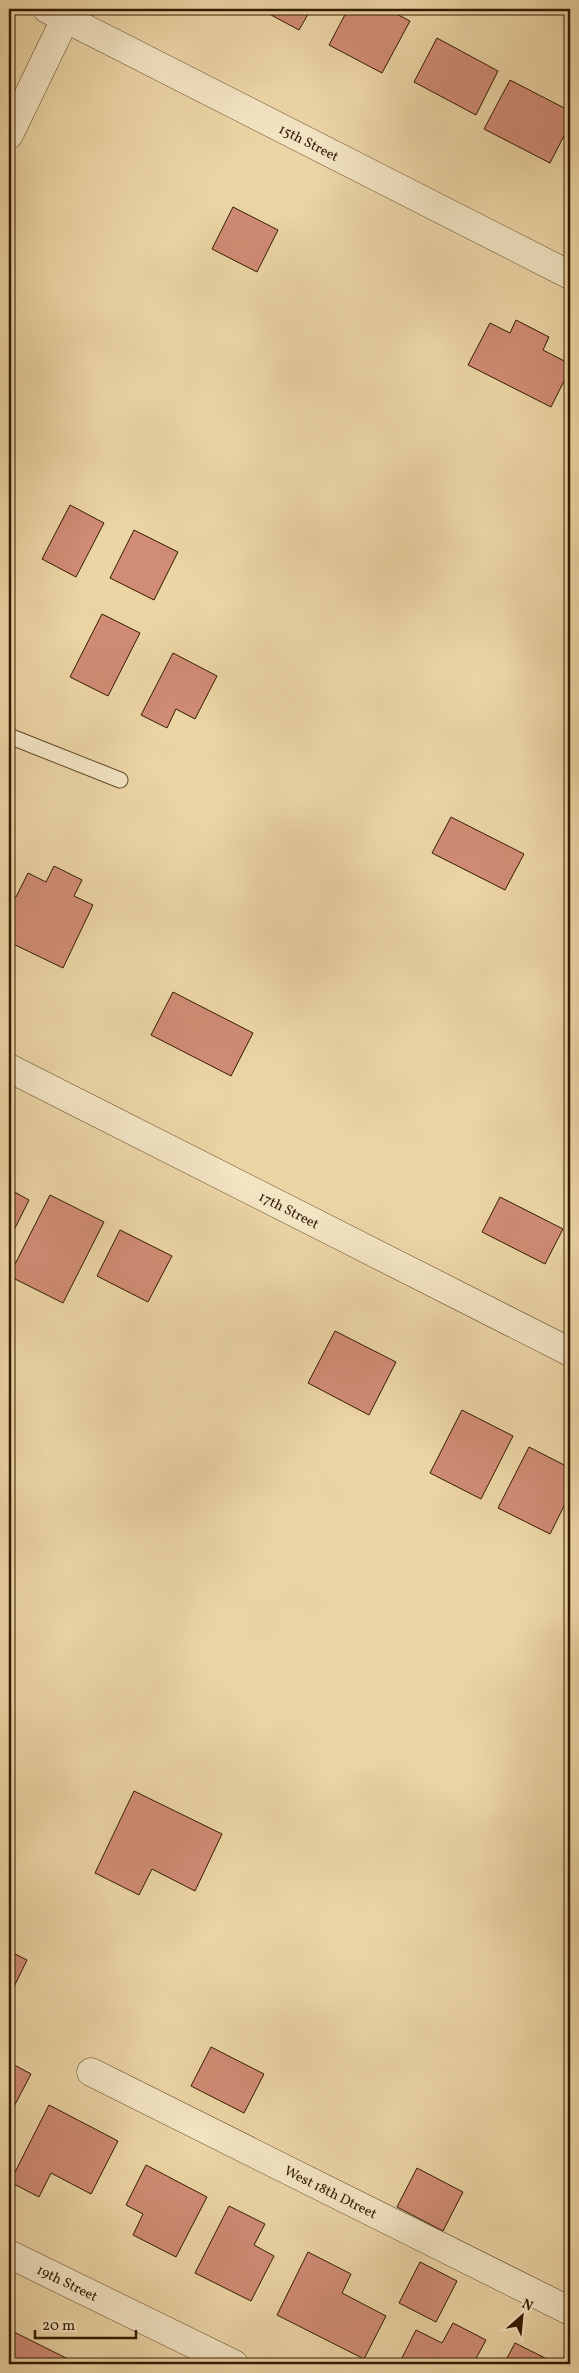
<svg xmlns="http://www.w3.org/2000/svg" width="579" height="2373" viewBox="0 0 579 2373" font-family="Vollkorn,serif">
<style>
.building{fill:#d08c75;stroke:#331a00}
.lines{fill:none;stroke-linecap:round;stroke-linejoin:round}
.lane-casing{stroke:#614929;stroke-width:17}
.street-casing{stroke:#614929;stroke-width:29}
.lane{stroke:#f3e4c4;stroke-width:15}
.street{stroke:#f3e4c4;stroke-width:28}
.labels{text-anchor:middle;stroke-width:5;stroke-linejoin:round;paint-order:stroke}
.street-label{font-size:14px;fill:#331a00;stroke:#f3e4c4}
</style>
<rect width="100%" height="100%" fill="#ecd5a5"/>
<filter id="stains"><feTurbulence type="fractalNoise" baseFrequency=".004" numOctaves="4"/><feColorMatrix values="0 0 0 0 .2 0 0 0 0 .09 0 0 0 0 .02 0 0 0 .5 -.17"/></filter>
<radialGradient id="worn" r=".72"><stop offset=".6" stop-color="#630" stop-opacity="0"/><stop offset="1" stop-color="#630" stop-opacity=".3"/></radialGradient>
<!-- building -->
<path class="building" d="M260 9H311L299 30Z
M348 9H387L410 21 382 73 329 45Z
M437 38 498 71 476 115 414 82Z
M510 80 570 111V124L550 163 484 129Z
M233 207 278 230 257 272 212 249Z
M516 320 549 337 543 350 570 364V369L551 407 468 365 490 323 510 333Z
M70 505 104 523 76 577 42 559Z
M134 530 178 552 154 600 110 578Z
M102 614 140 633 108 696 70 677Z
M173 653 217 676 195 719 176 709 167 728 141 715Z
M451 817 524 854 505 890 432 853Z
M54 866 82 880 74 896 93 905 63 968 9 942V894L16 897 28 873 46 882Z
M173 992 253 1033 231 1076 151 1035Z
M9 1189 29 1200 9 1240Z
M50 1195 104 1222 63 1303 9 1276Z
M500 1197 563 1229 545 1264 482 1232Z
M120 1230 172 1256 148 1302 97 1276Z
M335 1331 396 1362 369 1415 308 1383Z
M462 1410 513 1436 481 1499 430 1473Z
M529 1447 570 1468V1494L550 1534 498 1508Z
M134 1791 222 1834 195 1891 152 1869 139 1895 95 1873Z
M9 1951 27 1960 9 1997Z
M211 2047 264 2074 244 2113 191 2086Z
M9 2062 31 2074 9 2116Z
M49 2105 118 2141 91 2194 51 2173 39 2197 10 2182Z
M146 2165 207 2197 176 2257 133 2235 143 2214 126 2205Z
M417 2168 463 2192 443 2231 397 2207Z
M229 2206 265 2224 254 2245 274 2256 251 2301 195 2273Z
M308 2252 351 2274 342 2293 386 2316 364 2359 277 2315Z
M420 2262 457 2281 436 2322 399 2303Z
M453 2323 486 2340 473 2364H399L416 2330 442 2343Z
M14 2332 78 2364H9V2342Z
M515 2343 557 2364H504Z"/>
<g class="lines">
<!-- lane casing -->
<g class="lane-casing">
<path id="lane" d="M9 736 120 780"/>
</g>
<!-- street casing -->
<g class="street-casing">
<g id="street">
<path id="s1" d="M47 9 570 275"/>
<path d="M9 135 70 9"/>
<path id="s2" d="M9 1068 570 1352"/>
<path id="s3" d="M91 2072 570 2311"/>
<path id="s4" d="M9 2254 234 2364"/>
</g>
</g>
<!-- lane -->
<use href="#lane" class="lane"/>
<!-- street -->
<use href="#street" class="street"/>
</g>
<g class="labels">
<!-- street labels -->
<g class="street-label">
<text dy="5" stroke="none"><textPath href="#s1" startOffset="294">15th Street</textPath></text>
<text dy="5" stroke="none"><textPath href="#s2" startOffset="314">17th Street</textPath></text>
<text dy="5" stroke="none"><textPath href="#s3" startOffset="268">West 18th Dtreet</textPath></text>
<text dy="5" stroke="none"><textPath href="#s4" startOffset="65">19th Street</textPath></text>
</g>
</g>
<!-- margin -->
<rect width="579" height="2373" fill="none" stroke="#ecd5a5" stroke-width="30"/>
<rect x="10" y="10" width="559" height="2353" fill="none" stroke="#331a00" stroke-width="2.5"/>
<rect x="15" y="15" width="549" height="2343" fill="none" stroke="#331a00"/>
<!-- north arrow -->
<g transform="translate(522 2316) rotate(27)" stroke="#f3e4c4" stroke-width="4" paint-order="stroke">
<path d="M0-4L9 19L0 12L-9 19Z" fill="#331a00"/>
<text y="-8" font-size="14" font-weight="bold" text-anchor="middle" fill="#331a00">N</text>
</g>
<!-- scale -->
<path d="M35 2330v8h101v-8" fill="none" stroke="#331a00" stroke-width="2.5"/>
<text x="42" y="2330" font-size="15" fill="#331a00" stroke="#f3e4c4" stroke-width="4" paint-order="stroke">20 m</text>
<rect width="100%" height="100%" filter="url(#stains)"/>
<rect width="100%" height="100%" fill="url(#worn)"/>
</svg>
